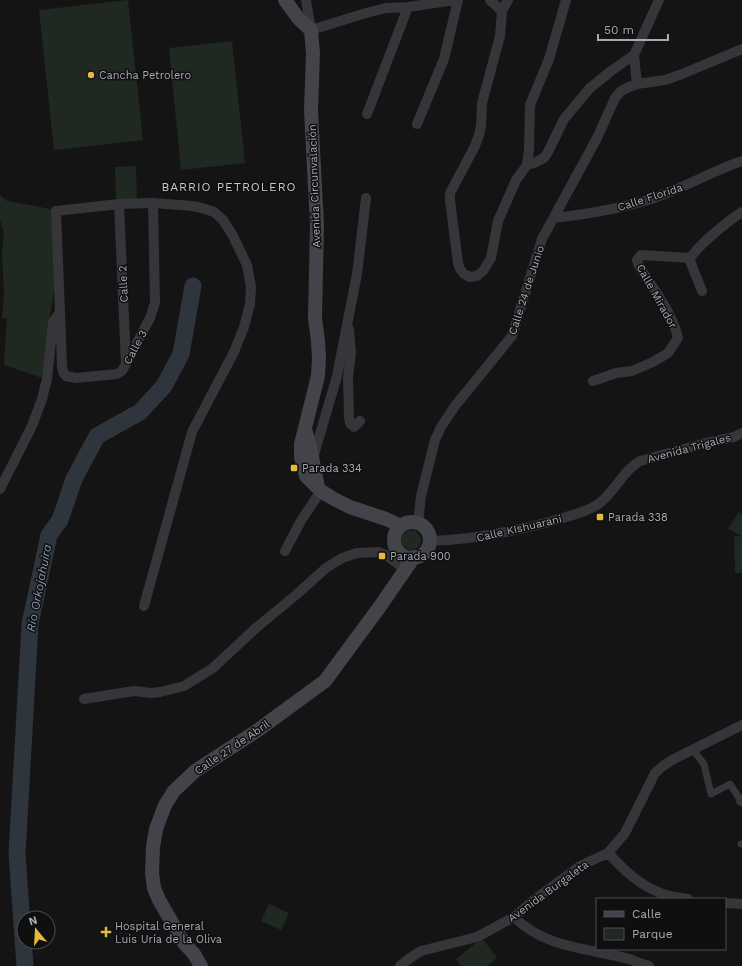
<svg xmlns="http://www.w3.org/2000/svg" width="742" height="966" viewBox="0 0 742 966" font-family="'Work Sans',sans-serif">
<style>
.green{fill:#202822}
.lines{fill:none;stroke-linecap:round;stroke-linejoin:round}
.river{stroke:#2e353d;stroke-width:17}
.pedestrian{stroke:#35353a;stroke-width:7}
.minor{stroke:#35353a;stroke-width:10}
.secondary{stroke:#43444a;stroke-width:14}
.poi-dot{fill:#e1bb40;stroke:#0f0f10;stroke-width:1.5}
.labels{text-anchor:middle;stroke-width:3;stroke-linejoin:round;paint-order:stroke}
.poi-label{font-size:11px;fill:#a7aab4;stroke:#0f0f10;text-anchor:start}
.street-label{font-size:11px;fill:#a7aab4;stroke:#0f0f10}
.neighbourhood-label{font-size:12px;letter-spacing:1px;fill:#c7c9d1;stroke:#0f0f10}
.water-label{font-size:12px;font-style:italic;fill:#8094ad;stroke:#0f0f10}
</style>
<rect width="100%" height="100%" fill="#141415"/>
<!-- green -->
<path class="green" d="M128 0 143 140 54 150 39 10Z
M232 41 245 163 181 170 169 48Z
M136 166 137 199H116L115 167Z
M0 195 7 201 51 209 56 277 49 323 42 378 4 365 7 318H2L4 293 2 254 4 233 0 220Z
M739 512 742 514V573H735L734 537 741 536 728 529Z
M401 540a10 10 0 1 1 20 0a10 10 0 1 1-20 0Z
M269 904 289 913 281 930 261 921Z
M482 938 497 958 487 966H461L456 959Z"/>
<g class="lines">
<!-- river -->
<path class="river" d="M25 966 17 854 30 624 49 535 60 520 74 479 97 436 140 412 164 386 181 354 193 286"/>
<!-- pedestrian -->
<path class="pedestrian" d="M693 750 704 764 711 794 730 784 741 801
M741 844H742"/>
<!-- minor -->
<path class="minor" d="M306 0 311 30 366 13 386 8 408 7 455 0
M490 0 502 11
M508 0 502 11 500 36 482 103 481 126 479 135 475 146 450 193V200L458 263 460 269 464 274 470 277 477 276 483 271 491 258 498 221 516 180 527 165 534 163 544 158 548 152 564 119 590 88 611 71 634 55
M637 84 634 55 659 0
M367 114 408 7
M417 124 444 59 458 0
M527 165 529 149 530 105 549 59 566 0
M119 204 126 364
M554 218C588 214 621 209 654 198 684 188 712 171 742 161
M702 291 690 261C691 250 732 218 742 212
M60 312 62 366 63 372 66 376 76 378 117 374 122 371 150 318 155 303 153 203
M349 329 351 353 348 377 349 418 350 423 354 427 360 421
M593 381 616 373 632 371 653 362 668 353 678 338C672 312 653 288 639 266L637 260 641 255 690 258
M313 458 337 376 357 274 366 198
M0 489 32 426 42 399 47 379 53 322 60 312 56 211 119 204 153 203 192 206 202 208 214 212 223 220 232 234 247 265 251 287 250 304 244 327 234 352 192 432 144 606
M418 523 421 496 435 440 441 427 455 406 512 336 542 239 597 138 615 98 621 91 629 87 637 84 665 80 682 74 742 49
M430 541C475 540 517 531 560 519 572 515 586 512 597 505 614 494 622 471 640 461L702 444 734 437 742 433
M285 551 302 519 321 491
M84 699 134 691 151 693 160 692 184 686 213 668 256 628 297 594 326 568 342 558 357 553 379 552 386 555 406 570
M741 801 742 800
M608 853C624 870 640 886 663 894 671 897 680 898 688 899
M725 903 742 904
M514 917C546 949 589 948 629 959 635 961 642 964 649 966
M400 966 410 958 421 951 477 937 514 917 534 900 580 866 608 853 625 833 655 773 663 766 672 760 742 725"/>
<!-- secondary -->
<path class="secondary" d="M285 0 298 18 311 30 313 53 311 111 317 225 315 318 318 341 319 358 318 376 301 444V457L306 476 321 491 334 499 350 507 386 519 401 526
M305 429 310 447 318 487
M394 540a18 18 0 1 1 36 0a18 18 0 1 1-36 0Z
M201 966 194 954 184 943 159 900 154 888 152 873 153 847 156 829 165 805 174 791 195 771 258 730 325 681 381 605 414 557"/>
</g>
<!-- markers -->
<g class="poi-dot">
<circle cx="91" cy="75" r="4"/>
<rect x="290" y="464" width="8" height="8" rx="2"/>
<rect x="596" y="513" width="8" height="8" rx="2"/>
<rect x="378" y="552" width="8" height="8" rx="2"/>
<path d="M104 926h4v4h4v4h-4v4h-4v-4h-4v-4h4z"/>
</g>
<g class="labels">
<!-- poi labels -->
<g class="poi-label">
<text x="99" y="79">Cancha Petrolero</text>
<text x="302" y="472">Parada 334</text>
<text x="608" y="521">Parada 338</text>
<text x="390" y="560">Parada 900</text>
<text x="115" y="930">Hospital General<tspan x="115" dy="13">Luis Uría de la Oliva</tspan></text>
</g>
<!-- street labels -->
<g class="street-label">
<text transform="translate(314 186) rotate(-92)" y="4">Avenida Circunvalación</text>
<text transform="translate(650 197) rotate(-18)" y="4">Calle Florida</text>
<text transform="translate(123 284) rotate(-92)" y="4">Calle 2</text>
<text transform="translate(526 290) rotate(-72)" y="4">Calle 24 de Junio</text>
<text transform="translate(657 296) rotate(61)" y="4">Calle Mirador</text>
<text transform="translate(135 347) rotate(-62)" y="4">Calle 3</text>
<text transform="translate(689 448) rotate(-15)" y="4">Avenida Trigales</text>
<text transform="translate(519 528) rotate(-13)" y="4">Calle KIshuarani</text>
<text transform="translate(232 747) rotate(-34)" y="4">Calle 27 de Abril</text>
<text transform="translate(548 891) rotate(-36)" y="4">Avenida Burgaleta</text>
</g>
<!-- neighbourhood labels -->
<g class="neighbourhood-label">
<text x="229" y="191">BARRIO PETROLERO</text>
</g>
<!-- water labels -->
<g class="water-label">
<text transform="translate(39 588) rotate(-79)" y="4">Río Orkojahuira</text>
</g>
</g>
<!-- legend -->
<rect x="596" y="898" width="130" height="52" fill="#0f0f10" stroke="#4c4d52"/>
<rect x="604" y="911" width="20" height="6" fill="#43444a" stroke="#4c4d52"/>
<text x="632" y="918" font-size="12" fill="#a7aab4">Calle</text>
<rect x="604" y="928" width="20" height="12" fill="#202822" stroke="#4c4d52"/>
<text x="632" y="938" font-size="12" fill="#a7aab4">Parque</text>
<!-- north arrow -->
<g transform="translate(36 930) rotate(342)"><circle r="19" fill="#0f0f10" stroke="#4c4d52"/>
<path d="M0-3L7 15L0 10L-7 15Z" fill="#e1bb40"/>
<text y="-6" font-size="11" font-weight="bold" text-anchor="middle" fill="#a7aab4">N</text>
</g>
<!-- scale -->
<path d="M598 34v6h70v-6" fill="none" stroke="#a7aab4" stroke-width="2"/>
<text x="604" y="34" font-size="12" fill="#a7aab4" stroke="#0f0f10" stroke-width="3" paint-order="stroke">50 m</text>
</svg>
